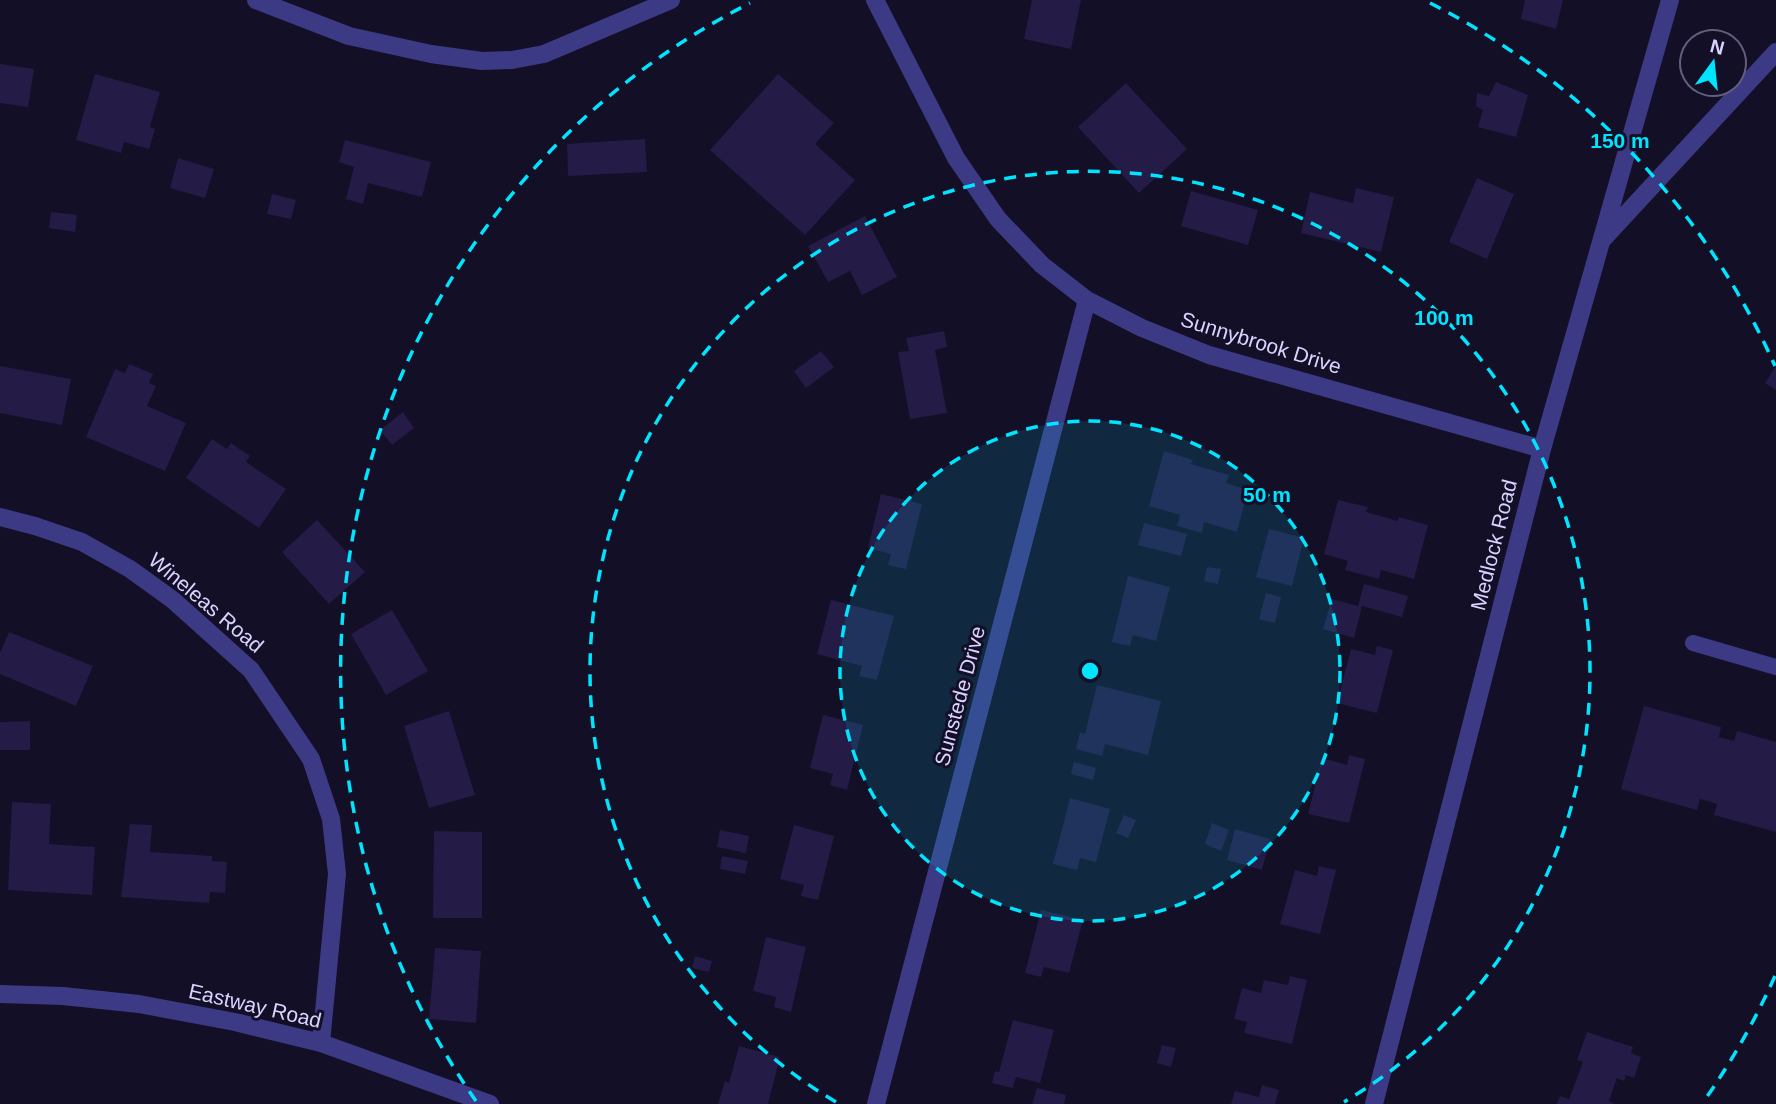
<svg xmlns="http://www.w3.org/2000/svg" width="1776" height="1104" viewBox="0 0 1776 1104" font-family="Arial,sans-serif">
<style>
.building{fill:#241b47}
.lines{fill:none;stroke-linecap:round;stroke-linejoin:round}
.service{stroke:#3d3a85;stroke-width:16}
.minor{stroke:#3d3a85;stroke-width:18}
.ring{fill:none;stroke:#00e5ff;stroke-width:3.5;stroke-dasharray:12 9}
.labels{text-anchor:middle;stroke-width:6;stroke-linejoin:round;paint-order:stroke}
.street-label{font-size:21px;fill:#d9d4ff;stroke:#130f26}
.centre{fill:#00e5ff;stroke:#130f26;stroke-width:3.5}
.ring-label{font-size:21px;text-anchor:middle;font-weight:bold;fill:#00e5ff;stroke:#130f26;stroke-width:6;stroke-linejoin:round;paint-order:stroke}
</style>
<rect width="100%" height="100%" fill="#130f26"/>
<!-- building -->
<path class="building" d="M1032 0H1081L1071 49 1024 39Z
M1525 0H1563L1556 29 1521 19Z
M0 64 34 69 28 107 0 103Z
M95 74 160 92 150 127 155 129 149 149 124 142 121 153 76 140Z
M778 74 834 123 815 144 855 180 805 235 710 150Z
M1496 82 1528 95 1516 137 1478 127 1483 110 1476 106 1477 93 1489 96Z
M1126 83 1187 149 1139 193 1078 127Z
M645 139 647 172 568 176 567 144Z
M345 140 431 162 422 197 368 183 363 204 346 199 354 167 339 162Z
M178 158 214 169 205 198 170 188Z
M1477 178 1514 194 1487 259 1449 242Z
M1356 188 1394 197 1381 252 1301 233 1310 192 1353 203Z
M1191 191 1258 210 1248 245 1181 226Z
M272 194 296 200 291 219 267 214Z
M51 212 77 215 75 232 49 228Z
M865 216 897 277 862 295 850 271 828 282 808 246Z
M944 331 947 347 935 350 947 413 910 419 898 352 909 351 906 338Z
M821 351 834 367 806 388 794 371Z
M129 364 153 374 149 383 156 386 147 406 186 423 165 471 86 437 115 369 125 373Z
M0 366 71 379 62 425 0 413Z
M1776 366V390L1765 383Z
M403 412 414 428 392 445 380 430Z
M212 439 227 449 231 443 250 456 246 462 286 489 259 528 186 478Z
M1164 451 1193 460 1191 464 1229 475 1226 483 1248 490 1237 532 1204 522 1202 533 1177 526 1180 515 1149 506Z
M881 494 922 504 906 569 888 565 891 554 868 548Z
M1338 500 1368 507 1366 512 1398 521 1399 517 1428 525 1414 579 1381 570 1379 579 1345 570 1348 561 1324 554Z
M317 520 365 572 329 604 282 552Z
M1144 523 1187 534 1181 556 1138 545Z
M1269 529 1304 538 1292 586 1256 577Z
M1207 567 1221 569 1218 584 1204 581Z
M1128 576 1170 587 1156 641 1133 635 1130 646 1112 642Z
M1364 584 1408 596 1402 617 1362 606 1354 638 1323 629 1332 599 1358 606Z
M1266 593 1281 597 1275 623 1259 619Z
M831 600 894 616 877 680 859 676 862 666 817 654Z
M392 610 428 671 386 695 351 634Z
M9 632 93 666 76 706 0 674V653Z
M1377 646 1393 650 1377 713 1337 703 1351 649 1375 655Z
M1097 685 1161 701 1148 755 1105 744 1102 756 1076 749 1080 732 1085 734Z
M1644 706 1721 727 1719 737 1734 741 1737 731 1776 742V832L1714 815 1717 804 1700 799 1697 810 1621 789Z
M449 711 475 795 429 808 404 726Z
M823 715 863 725 847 790 830 785 833 774 810 768Z
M30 721V750H0V722Z
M1349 755 1365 759 1349 823 1308 814 1322 758 1347 765Z
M1074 762 1096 768 1093 780 1071 774Z
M1070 798 1110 809 1096 862 1080 858 1077 870 1053 864Z
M12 802 51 804 49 844 95 847 92 895 8 890Z
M1124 815 1136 820 1128 838 1116 833Z
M1212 823 1229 830 1221 851 1205 844Z
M130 824 152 825 150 852 212 856V861L227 862 225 893 210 892 209 903 121 897Z
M794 825 834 836 818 900 801 896 804 885 780 879Z
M1235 829 1270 839 1262 870 1227 860Z
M720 830 749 836 746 853 717 847Z
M434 831 482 832V918H433Z
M722 856 748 861 745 874 720 869Z
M1319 866 1336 870 1320 934 1280 924 1295 870 1317 876Z
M1041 910 1083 920 1069 973 1044 967 1041 977 1025 973Z
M766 937 806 947 791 1012 774 1007 776 997 753 991Z
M435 948 481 951 476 1023 429 1019Z
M695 956 712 961 709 972 692 968Z
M1290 976 1307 980 1292 1044 1244 1033 1247 1022 1234 1019 1242 988 1261 993 1264 980 1288 985Z
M1013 1020 1054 1030 1040 1083 1016 1077 1013 1088 992 1083 995 1071 999 1072Z
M1587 1032 1633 1047 1631 1053 1641 1057 1634 1078 1626 1075 1624 1081 1617 1078 1609 1101 1615 1104H1557L1560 1096 1569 1099 1583 1062 1577 1060Z
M1162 1045 1176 1048 1171 1067 1157 1063Z
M739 1046 780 1057 768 1104H718L725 1081 729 1083Z
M1262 1085 1279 1090 1275 1104H1231L1235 1091 1259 1097Z
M1037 1088 1066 1095 1064 1104H1032Z"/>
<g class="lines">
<!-- service -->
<path class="service" d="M1693 643 1776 667"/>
<!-- minor -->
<path class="minor" d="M256 0 349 36 431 54 482 61 512 60 544 54 671 0
M875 0 956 158 998 219 1042 265 1087 300 1142 328 1209 355 1542 449
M1604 238 1776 52
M0 517 35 526 82 542 130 569 173 600 251 670 311 759 331 819 337 874 321 1043
M0 994 63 996 139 1004 235 1022 321 1043 490 1104
M876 1104 1087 300
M1374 1104 1542 449 1670 0"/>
</g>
<!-- distance rings -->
<circle cx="1090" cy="671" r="250" fill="#00e5ff" fill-opacity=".12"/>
<g class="ring">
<circle cx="1090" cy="671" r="250"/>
<path d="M836 1102A500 500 0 1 1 1344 1102"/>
<path d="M1775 976A750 750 0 0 1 1704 1101M476 1101A750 750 0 0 1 750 3M1430 3A750 750 0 0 1 1775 366"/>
</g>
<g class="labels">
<!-- street labels -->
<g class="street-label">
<text transform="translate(1261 343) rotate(17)" y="7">Sunnybrook Drive</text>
<text transform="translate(1494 545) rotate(-76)" y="7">Medlock Road</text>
<text transform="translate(206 603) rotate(40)" y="7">Wineleas Road</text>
<text transform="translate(960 696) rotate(-75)" y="7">Sunstede Drive</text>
<text transform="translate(255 1006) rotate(13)" y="7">Eastway Road</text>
</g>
</g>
<circle cx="1090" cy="671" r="10" class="centre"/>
<g class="ring-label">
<text x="1620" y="148">150 m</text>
<text x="1444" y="325">100 m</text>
<text x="1267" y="502">50 m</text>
</g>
<!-- north arrow -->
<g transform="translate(1713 63) rotate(15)"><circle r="33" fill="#130f26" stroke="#625e7d" stroke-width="2"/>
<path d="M0-5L12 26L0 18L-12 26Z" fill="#00e5ff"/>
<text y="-10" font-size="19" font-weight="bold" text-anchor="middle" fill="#d9d4ff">N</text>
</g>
</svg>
